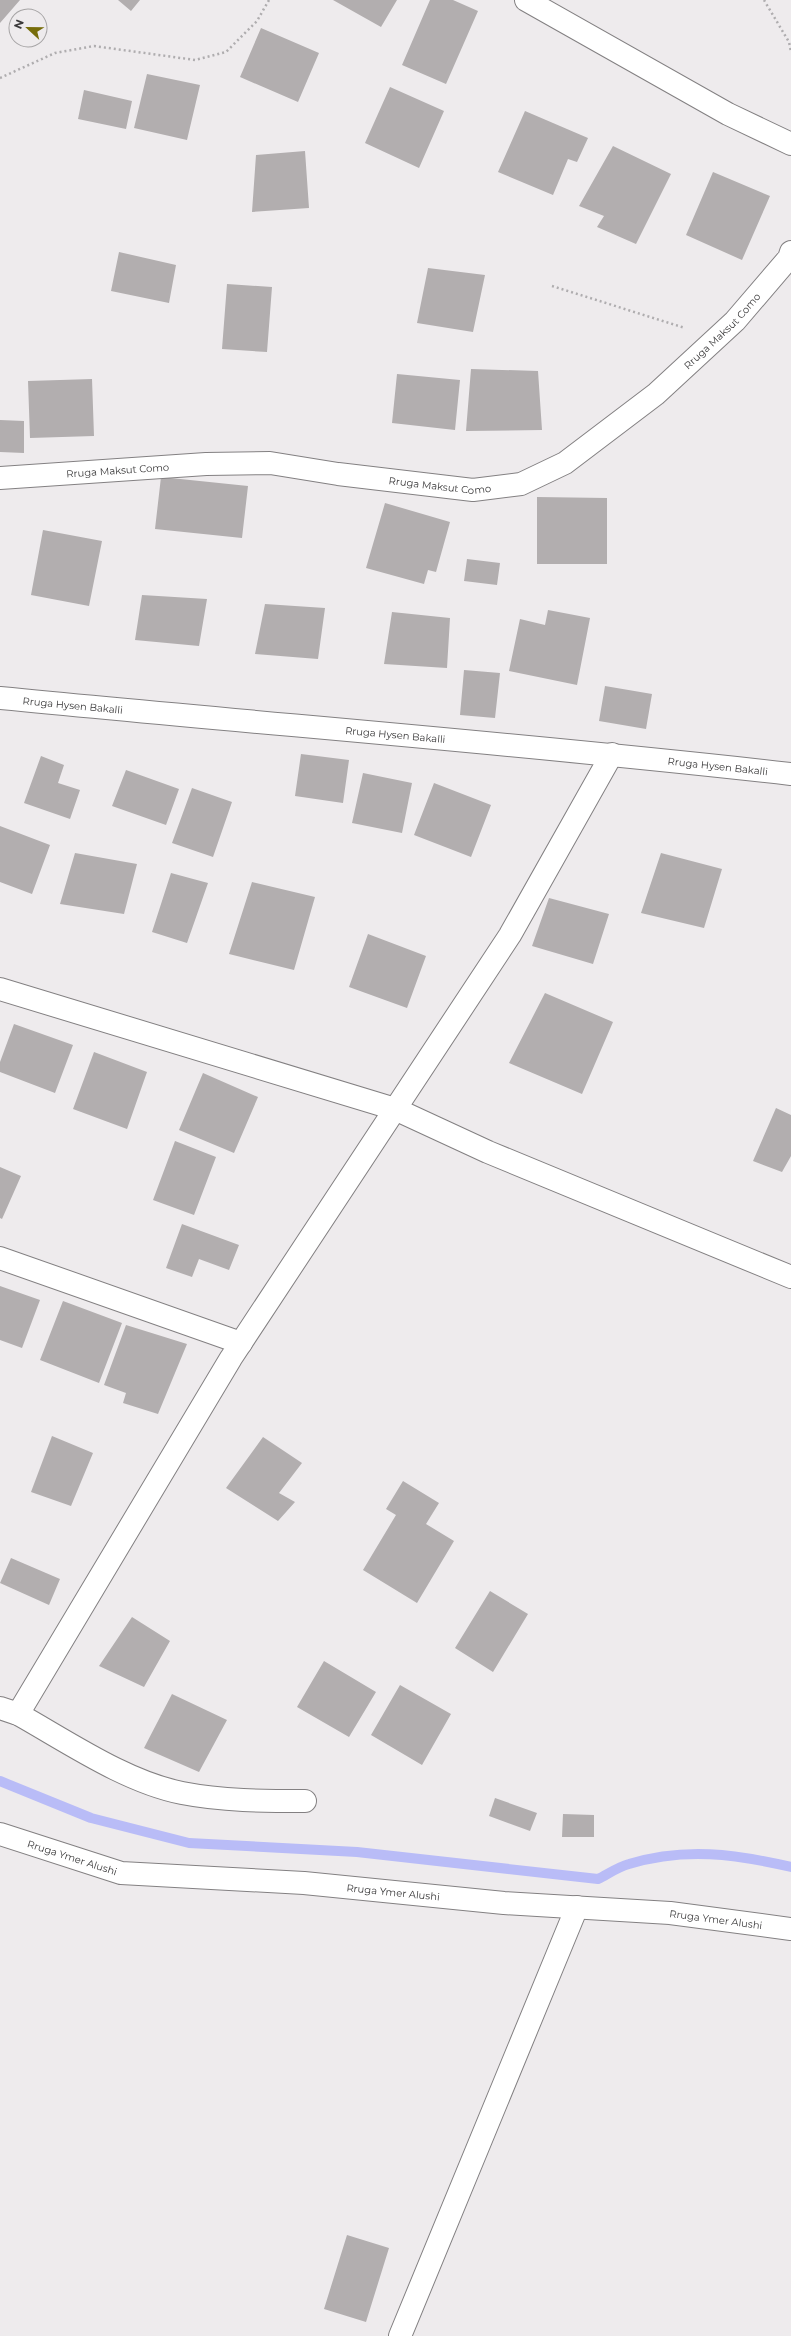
<svg xmlns="http://www.w3.org/2000/svg" width="791" height="2336" viewBox="0 0 791 2336" font-family="Montserrat,sans-serif">
<style>
.lines{fill:none;stroke-linecap:round;stroke-linejoin:round}
.stream{stroke:#b9bcf7;stroke-width:10}
.building{fill:#b2aeaf}
.minor-casing{stroke:#838082;stroke-width:24}
.path{stroke:#afadaf;stroke-width:2.5;stroke-dasharray:2 3;stroke-linecap:butt}
.minor{stroke:#fff;stroke-width:22}
.labels{text-anchor:middle;stroke-width:3;stroke-linejoin:round;paint-order:stroke}
.street-label{font-size:10px;fill:#3a393a;stroke:#eeebed}
</style>
<rect width="100%" height="100%" fill="#eeebed"/>
<g class="lines">
<!-- stream -->
<path class="stream" d="M0 1781 91 1818 189 1843 357 1852 598 1879C608 1874 618 1867 629 1864 685 1847 735 1854 791 1867"/>
</g>
<!-- building -->
<path class="building" d="M0 0H20L0 23Z
M118 0H140L131 11Z
M333 0H397L381 27Z
M430 0H453L478 11 446 84 402 65Z
M261 28 319 53 298 102 240 77Z
M147 74 200 85 187 140 134 128Z
M390 87 444 111 419 168 365 143Z
M84 90 132 101 126 129 78 119Z
M525 111 588 138 577 162 568 159 553 195 498 172Z
M613 146 671 174 636 244 597 227 604 216 579 206Z
M305 151 309 208 252 212 256 155Z
M713 172 770 196 742 260 686 235Z
M119 252 176 265 169 303 111 291Z
M428 268 485 275 473 332 417 323Z
M227 284 272 287 267 352 222 349Z
M471 369 538 371 542 430 466 431Z
M397 374 460 380 455 430 392 423Z
M92 379 94 436 30 438 28 381Z
M0 420 24 421V453L0 452Z
M161 477 248 486 242 538 155 529Z
M537 497 607 498V564H537Z
M385 503 450 522 436 572 428 570 424 584 366 568Z
M43 530 102 541 89 606 31 595Z
M467 559 500 563 497 585 464 581Z
M142 595 207 599 199 646 135 640Z
M265 604 325 608 318 659 255 654Z
M548 610 590 618 577 685 509 671 520 619 545 625Z
M392 612 450 618 447 668 384 664Z
M464 670 500 673 495 718 460 715Z
M605 686 652 694 646 729 599 721Z
M301 754 349 760 343 803 295 796Z
M41 756 64 765 58 783 80 790 70 819 24 803Z
M126 770 179 789 166 825 112 806Z
M363 773 412 783 402 833 352 823Z
M434 783 491 805 471 857 414 835Z
M192 788 232 802 213 857 172 843Z
M0 826 50 845 32 894 0 882Z
M75 853 137 864 124 914 60 904Z
M661 853 722 869 704 928 641 913Z
M171 873 208 883 187 943 152 932Z
M252 882 315 897 294 970 229 954Z
M549 898 609 914 593 964 532 946Z
M368 934 426 956 407 1008 349 987Z
M545 993 613 1022 582 1094 509 1063Z
M14 1024 73 1045 55 1093 0 1072V1062Z
M94 1052 147 1072 127 1129 73 1109Z
M203 1073 258 1097 234 1153 179 1130Z
M776 1108 791 1115V1156L782 1172 753 1161Z
M175 1141 216 1157 194 1215 153 1200Z
M0 1167 21 1176 2 1219 0 1218Z
M182 1224 239 1245 229 1270 199 1259 192 1277 166 1268Z
M0 1286 40 1300 22 1348 0 1340Z
M63 1301 122 1323 99 1383 40 1360Z
M126 1325 187 1344 158 1414 123 1403 126 1393 104 1385Z
M52 1436 93 1453 71 1506 31 1492Z
M263 1437 302 1463 279 1493 295 1502 278 1521 226 1488Z
M403 1481 439 1503 426 1524 454 1541 417 1603 363 1570 396 1515 386 1509Z
M11 1558 60 1579 49 1605 0 1583Z
M490 1591 528 1614 493 1672 455 1648Z
M132 1617 170 1641 144 1687 99 1666Z
M324 1661 376 1692 349 1737 297 1707Z
M400 1685 451 1714 422 1765 371 1735Z
M172 1694 227 1720 199 1772 144 1748Z
M495 1798 537 1813 530 1831 489 1816Z
M563 1814 594 1815V1837H562Z
M347 2235 389 2248 366 2322 324 2309Z"/>
<g class="lines">
<!-- minor casing -->
<g class="minor-casing">
<g id="minor">
<path d="M526 0 728 114 791 144"/>
<path id="s1" d="M0 478 206 464 270 463 338 474 473 490 521 484 565 463 656 394 735 321 789 258 791 252"/>
<path id="s2" d="M0 698C264 724 528 744 791 774"/>
<path d="M0 989 395 1109 488 1152 791 1277"/>
<path d="M0 1258 241 1343"/>
<path d="M0 1708 18 1714C68 1742 126 1782 182 1793 223 1801 263 1801 305 1801"/>
<path d="M18 1714 231 1358 510 935 612 754"/>
<path id="s3" d="M0 1834 121 1873 304 1883 504 1903 670 1913 791 1929"/>
<path d="M400 2336 577 1907"/>
</g>
</g>
<!-- path -->
<path class="path" d="M764 0 789 42 791 52
M0 78 55 53 94 46 195 60 226 52 257 21 269 0
M552 286 685 328"/>
<!-- minor -->
<use href="#minor" class="minor"/>
</g>
<g class="labels">
<!-- street labels -->
<g class="street-label">
<text dy="4" stroke="none"><textPath href="#s1" startOffset="778">Rruga Maksut Como</textPath></text>
<text dy="4" stroke="none"><textPath href="#s1" startOffset="118">Rruga Maksut Como</textPath></text>
<text dy="4" stroke="none"><textPath href="#s1" startOffset="442">Rruga Maksut Como</textPath></text>
<text dy="4" stroke="none"><textPath href="#s2" startOffset="73">Rruga Hysen Bakalli</textPath></text>
<text dy="4" stroke="none"><textPath href="#s2" startOffset="397">Rruga Hysen Bakalli</textPath></text>
<text dy="4" stroke="none"><textPath href="#s2" startOffset="721">Rruga Hysen Bakalli</textPath></text>
<text dy="4" stroke="none"><textPath href="#s3" startOffset="76">Rruga Ymer Alushi</textPath></text>
<text dy="4" stroke="none"><textPath href="#s3" startOffset="400">Rruga Ymer Alushi</textPath></text>
<text dy="4" stroke="none"><textPath href="#s3" startOffset="724">Rruga Ymer Alushi</textPath></text>
</g>
</g>
<!-- north arrow -->
<g transform="translate(28 28) rotate(292)"><circle r="19" fill="#eeebed" stroke="#a6a4a5"/>
<path d="M0-3L7 15L0 10L-7 15Z" fill="#776d0a"/>
<text y="-6" font-size="11" font-weight="bold" text-anchor="middle" fill="#3a393a">N</text>
</g>
</svg>
